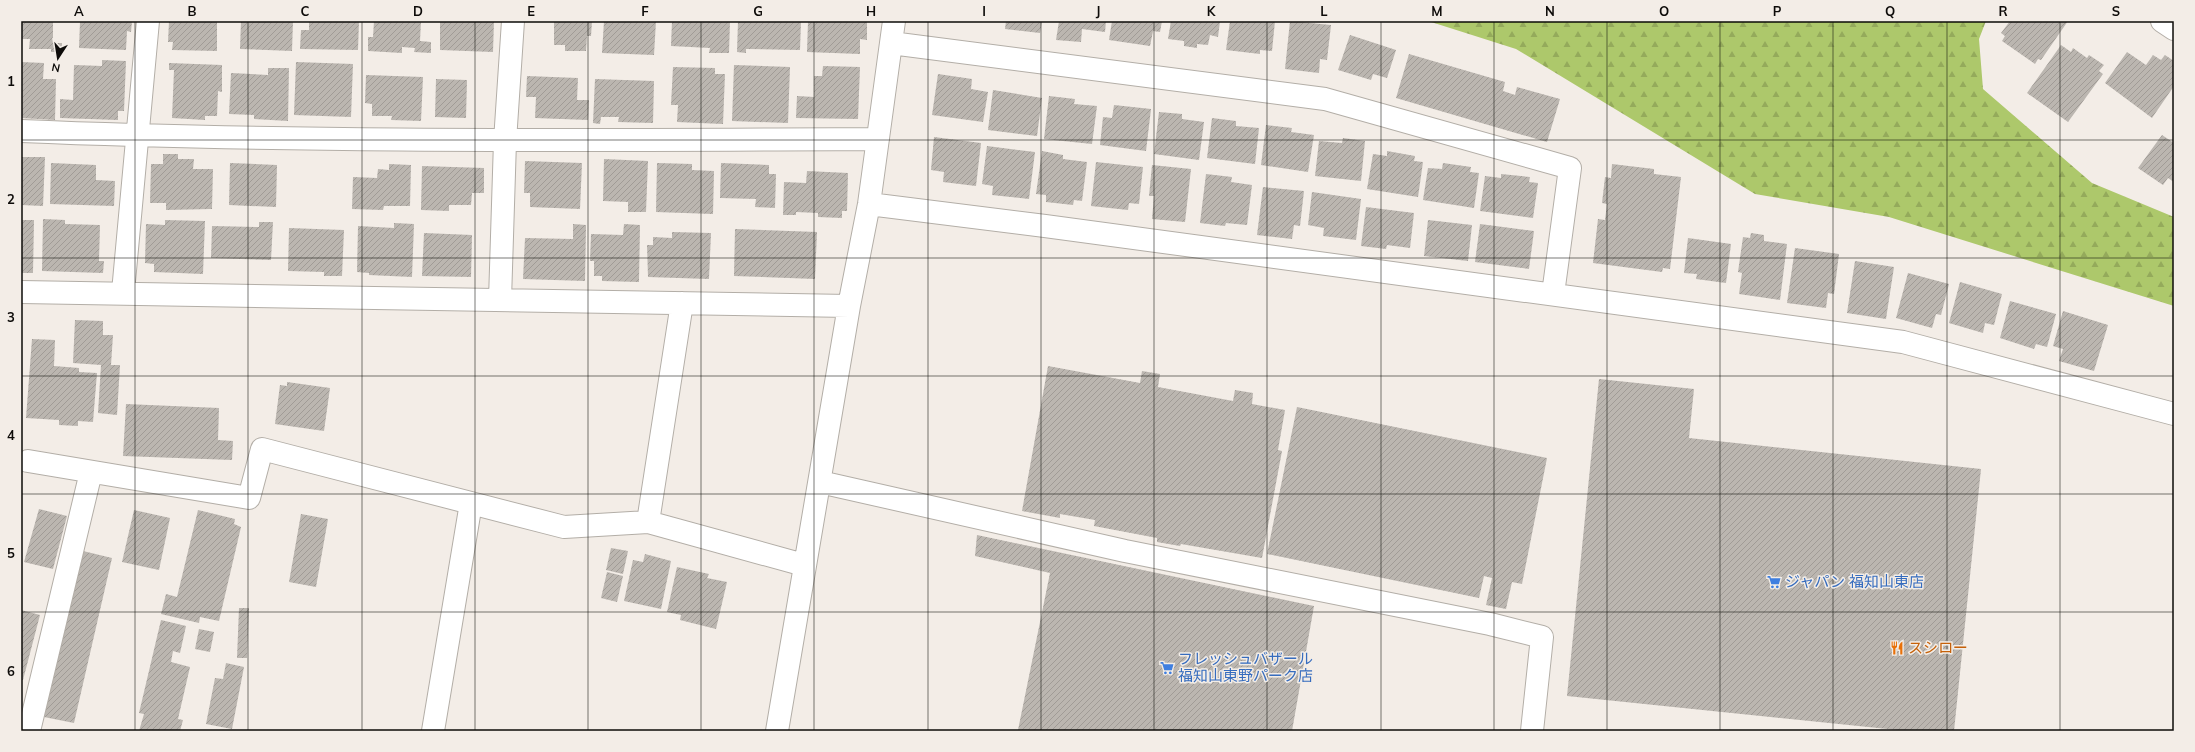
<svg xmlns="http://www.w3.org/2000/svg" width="2195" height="752" viewBox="0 0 2195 752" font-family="Mulish,'Noto Sans JP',sans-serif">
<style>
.forest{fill:url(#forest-firs)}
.building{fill:url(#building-hatch)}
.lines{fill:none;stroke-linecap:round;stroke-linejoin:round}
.minor-casing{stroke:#b3aea7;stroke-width:24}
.minor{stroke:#fff;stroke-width:22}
.grid{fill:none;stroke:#0d0b09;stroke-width:1;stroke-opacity:0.55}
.labels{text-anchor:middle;stroke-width:3;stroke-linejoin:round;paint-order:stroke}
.shop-label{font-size:15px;fill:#366cbe;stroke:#f3ede7;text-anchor:start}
.food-label{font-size:15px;fill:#c56008;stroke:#f3ede7;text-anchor:start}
.neatline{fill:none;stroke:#0d0b09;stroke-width:1.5}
.grid-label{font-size:13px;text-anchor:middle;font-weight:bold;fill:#0d0b09}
</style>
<defs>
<pattern id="forest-firs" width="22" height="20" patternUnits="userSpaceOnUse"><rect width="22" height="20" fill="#adc86b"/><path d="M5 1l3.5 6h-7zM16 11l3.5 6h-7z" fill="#94aa5b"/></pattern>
<pattern id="building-hatch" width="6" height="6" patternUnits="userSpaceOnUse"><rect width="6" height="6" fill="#bbb6b0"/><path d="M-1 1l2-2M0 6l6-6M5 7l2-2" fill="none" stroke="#a09b96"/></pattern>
</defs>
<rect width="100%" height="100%" fill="#f3ede7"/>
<!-- forest -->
<path class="forest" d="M1428 21H1986L1979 39 1983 89 2092 183 2174 217V306L1889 217 1755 194 1516 49Z"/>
<!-- building -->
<path class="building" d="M21 21H53V43H62V52H51V49H29L30 39H21Z
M80 21H132L131 32 127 31 126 50 79 48Z
M169 21H217V51L172 50 173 42H168Z
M241 21H293L292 51 240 49Z
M309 21H359L358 50 300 49 301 30H309Z
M374 21H421L420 41 431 42V53L414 52 415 48 402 47V53L368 51V37H373Z
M440 21H494L493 52 440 50Z
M554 21H592L591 36H587L586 51H565V45H554Z
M604 21H656L654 55 602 53Z
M672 21H730L729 53H709L710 48 671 46Z
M738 21H801L800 50 746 49V53L737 52Z
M808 21H867V40L860 39V54L807 52Z
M1006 21H1042L1040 33 1005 29Z
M1059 21H1106L1105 32 1082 29 1081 42 1056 40Z
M1112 21H1162L1160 32 1153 31 1150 46 1109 40Z
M1171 21H1220L1218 37 1210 35 1208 45 1197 44V48L1184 46V41L1168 39Z
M1230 21H1275L1272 51 1260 50V54L1226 50Z
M1290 21 1331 25 1327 60 1320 59 1319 73 1285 69Z
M2010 21H2068L2041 60 2038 59 2035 64 2002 41 2005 36 2001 33Z
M1350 35 1396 50 1387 78 1373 74 1371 80 1338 70Z
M2061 45 2071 52 2073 48 2087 58 2089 55 2104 65 2099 71 2103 74 2068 122 2027 93Z
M2127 52 2146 65 2153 55 2161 60 2165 55 2174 61V86L2152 118 2105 83Z
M1409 54 1505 82 1503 91 1515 95 1517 87 1560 99 1547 142 1396 98Z
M102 60 126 61 124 111H118V120L60 118V99L73 100 74 65 102 66Z
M21 62 44 63 43 79H56L55 120 21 118Z
M296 62 353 64 351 117 294 115Z
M169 63 222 65V92L218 91 217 116H205V120L172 118 174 70H169Z
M734 65 790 67 788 123 732 121Z
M823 66 860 67 858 119 796 118 797 96 814 97V76H822Z
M673 67 715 68V74H725L723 124 677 122 678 105H671Z
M268 68H289L288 121 254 119V115L229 114 231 73 268 75Z
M938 74 972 79 971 89 988 92 983 122 932 115Z
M366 75 423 77 421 121 391 120 392 116H372V104L365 103Z
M527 76 578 78 577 100H589L588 120 535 118 536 97H526Z
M436 79 467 80 466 118 435 117Z
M595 79 654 81 653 123 618 122 619 117H601L600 124 593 123Z
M993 90 1042 98 1037 136 988 130Z
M1049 96 1075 99 1074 104 1097 106 1092 144 1044 139Z
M1114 105 1151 109 1146 151 1100 145 1103 117 1112 118Z
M1159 112 1182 114V119L1204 122 1199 160 1154 154Z
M1212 118 1236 121V126L1259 128 1255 164 1207 158Z
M1266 125 1292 128 1291 132 1314 135 1308 172 1261 165Z
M2162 135 2174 143V182L2168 178 2163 185 2138 168Z
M934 137 981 143 976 186 943 182 944 172 931 170Z
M1343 138 1365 141 1361 181 1315 176 1319 141 1342 143Z
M987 146 1035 152 1029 199 992 195 993 186 982 184Z
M1042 151 1063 155V159L1087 162 1082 201 1074 200 1073 205 1046 202V195L1036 194Z
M1387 151 1415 156 1414 161 1423 162 1418 197 1367 189 1373 154 1387 156Z
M163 154H178V159H194L193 169H213L212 209 166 210V203H150L151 164H163Z
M21 157H45L43 206 21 205Z
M604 159 648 161 646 212H628V202L603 201Z
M525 161 582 163 580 209 530 207V193H524Z
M1096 162 1143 167 1139 204 1129 203 1128 210 1091 206Z
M51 163 96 165V180L115 181 114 206 50 204Z
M230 163 277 165 276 207 229 205Z
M657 163 692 164V170L714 171 713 214 656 212Z
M721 163 769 165V174H776L775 208 755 207 756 199 720 198Z
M1443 163 1471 167 1470 172 1479 173 1474 208 1423 200 1428 168 1442 169Z
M389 164 411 165 410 206H384L383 210 352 209 353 177 377 178 378 169 389 170Z
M1612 164 1654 169V174L1681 177 1670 269 1663 268 1662 272 1593 263 1598 219 1605 220 1607 204 1602 203 1605 177 1611 178Z
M1152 165 1191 169 1185 222 1152 219 1154 196H1149Z
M422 166 484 168V193H472L471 205H449V211L421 210Z
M807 171 848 173 847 211H842V218L818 217V213L796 212V215H783L784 182 806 183Z
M1206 174 1232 177 1231 182 1252 185 1247 225 1226 223 1225 226 1200 223Z
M1501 174 1530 177 1529 182 1538 183 1533 218 1480 211 1485 176 1501 178Z
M1263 187 1304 191 1300 226 1294 225 1292 239 1257 235Z
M1312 192 1361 199 1356 240 1323 236 1324 228 1308 225Z
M1366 207 1414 213 1410 248 1387 245 1386 249 1361 246Z
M43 219 65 220V224L100 225 99 261H104L103 273 42 271Z
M21 220H34L33 273H21Z
M165 220 205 221 203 274 154 272V264L145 263 146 224 165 225Z
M1428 220 1472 225 1468 261 1424 256Z
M259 222H273L271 260 211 258 212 226 259 227Z
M394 223 414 224 412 277 369 275V273L357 272 358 226 394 228Z
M573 224 586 225 585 281 523 279 525 238 573 239Z
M624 224 640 225 639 282 602 281V276H594V261H590L591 234 623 235Z
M1480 224 1534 231 1529 269 1475 262Z
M289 228 344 230 342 276H324V272L288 271Z
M735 229 817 232 815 279 734 276Z
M672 232 711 233 709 279 648 277 647 245H653V237L672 238Z
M424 233 472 235 471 277 422 276Z
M1751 233 1764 235V241L1787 244 1780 300 1739 294 1742 273 1738 272 1743 237 1750 238Z
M1688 238 1731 244 1726 283 1696 279 1697 274 1684 273Z
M1795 248 1839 254 1834 294 1828 293 1826 308 1787 303Z
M1855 261 1894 267 1886 319 1847 313Z
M1908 273 1949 284 1941 315 1936 314 1932 328 1896 318Z
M1960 282 2002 294 1994 325 1985 323 1983 333 1949 323Z
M2010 301 2056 314 2047 347 2036 344 2034 349 2000 338Z
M2063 311 2108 325 2094 371 2059 361 2063 349 2053 346Z
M75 320 103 321V335H113L111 365H120L117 415 98 413 101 365 73 363Z
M32 339 55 340 54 366 79 368V372L97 373 93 422 78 421V426L59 425V420L26 418Z
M1048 366 1140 383 1142 371 1160 374 1158 387 1233 401 1235 390 1253 393 1252 404 1285 410 1278 450 1282 451 1262 558 1181 544 1180 546 1157 542V538L1094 526 1095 520 1060 514V518L1022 511Z
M1599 379 1694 389 1689 438 1981 469 1954 731H1907L1567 696Z
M287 382 330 388 324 431 275 424 280 385 287 386Z
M126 404 219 408 218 440 233 441 232 460 123 456Z
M1297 407 1547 458 1522 584 1512 582 1506 609 1486 605 1492 578 1484 576 1479 598 1267 554Z
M39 509 67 516 53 569 24 562Z
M134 510 170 518 159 570 122 562Z
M198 510 235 519 234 524 241 527 219 621 200 617 199 623 161 614 166 594 177 597Z
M301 514 328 519 316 587 289 582Z
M977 535 1314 606 1292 731 1018 730 1050 573 975 556Z
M611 548 628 551 623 574 606 570Z
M83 551 112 558 74 723 44 717Z
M645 554 671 561 661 609 624 601 633 560 643 562Z
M677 567 709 574 707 578 727 582 716 629 680 620 681 615 667 612Z
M607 572 623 576 617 602 601 598Z
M239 608H249L247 658H237Z
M21 610 40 615 23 680H21Z
M161 620 186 626 180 653 173 651 171 662 190 667 178 719 183 720 180 731H139L144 714 139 713Z
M199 629 214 632 210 652 195 649Z
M226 663 244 667 232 729 206 724 215 678 223 679Z"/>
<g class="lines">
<!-- minor casing -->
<g class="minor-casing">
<path id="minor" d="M2162 21 2174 29
M891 43 1325 99 1570 168 1553 294
M21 131C307 143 592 140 878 139
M869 204 1045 226 1903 342 2174 414
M21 292 849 306
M123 292 148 21
M500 300 505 141 513 21
M682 303 648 522 804 565
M28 461 249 498 262 449 564 527 648 522
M820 482 1125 551 1490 624 1542 637 1532 731
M29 731 91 472
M433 731 471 503
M777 731 849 306 869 204 894 21"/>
</g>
<!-- minor -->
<use href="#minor" class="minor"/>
</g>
<!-- grid -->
<path class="grid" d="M135 21V731M248 21V731M362 21V731M475 21V731M588 21V731M701 21V731M814 21V731M928 21V731M1041 21V731M1154 21V731M1267 21V731M1381 21V731M1494 21V731M1607 21V731M1720 21V731M1833 21V731M1947 21V731M2060 21V731M21 140H2174M21 258H2174M21 376H2174M21 494H2174M21 612H2174"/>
<!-- icons -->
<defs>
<g id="supermarket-bare" transform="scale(1.08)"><path d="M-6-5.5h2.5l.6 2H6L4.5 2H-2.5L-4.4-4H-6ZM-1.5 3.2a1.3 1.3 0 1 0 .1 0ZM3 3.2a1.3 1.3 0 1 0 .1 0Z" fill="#3f7fe0" stroke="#f3ede7" stroke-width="2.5" paint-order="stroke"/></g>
<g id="restaurant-bare" transform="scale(1.08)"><path d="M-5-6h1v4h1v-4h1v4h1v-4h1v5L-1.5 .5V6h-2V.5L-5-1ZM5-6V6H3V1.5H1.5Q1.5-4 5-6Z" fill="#e8710a" stroke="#f3ede7" stroke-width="2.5" paint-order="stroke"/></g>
</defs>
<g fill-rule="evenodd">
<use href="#supermarket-bare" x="1774" y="582"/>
<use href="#restaurant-bare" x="1897" y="648"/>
<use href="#supermarket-bare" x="1167" y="668"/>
</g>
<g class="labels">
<!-- shop labels -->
<g class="shop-label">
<text x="1785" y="587">ジャパン 福知山東店</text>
<text x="1178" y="664">フレッシュバザール<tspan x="1178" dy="17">福知山東野パーク店</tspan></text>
</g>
<!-- food labels -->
<g class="food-label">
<text x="1908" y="653">スシロー</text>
</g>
</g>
<!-- border -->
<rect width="2195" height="752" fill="none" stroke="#f3ede7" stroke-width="44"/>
<!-- north arrow -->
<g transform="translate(58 58) rotate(192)" stroke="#f3ede7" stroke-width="3" paint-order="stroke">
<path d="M0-3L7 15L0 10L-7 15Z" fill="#0d0b09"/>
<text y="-6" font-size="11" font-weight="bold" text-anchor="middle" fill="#0d0b09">N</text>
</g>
<rect x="22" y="22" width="2151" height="708" class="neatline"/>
<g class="grid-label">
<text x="79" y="16">A</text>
<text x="192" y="16">B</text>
<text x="305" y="16">C</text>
<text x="418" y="16">D</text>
<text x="531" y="16">E</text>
<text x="645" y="16">F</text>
<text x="758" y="16">G</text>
<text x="871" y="16">H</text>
<text x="984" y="16">I</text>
<text x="1098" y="16">J</text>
<text x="1211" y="16">K</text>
<text x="1324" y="16">L</text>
<text x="1437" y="16">M</text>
<text x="1550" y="16">N</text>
<text x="1664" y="16">O</text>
<text x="1777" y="16">P</text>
<text x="1890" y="16">Q</text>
<text x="2003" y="16">R</text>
<text x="2116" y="16">S</text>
<text x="11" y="86">1</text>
<text x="11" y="204">2</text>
<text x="11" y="322">3</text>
<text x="11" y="440">4</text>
<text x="11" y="558">5</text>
<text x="11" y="676">6</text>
</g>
</svg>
